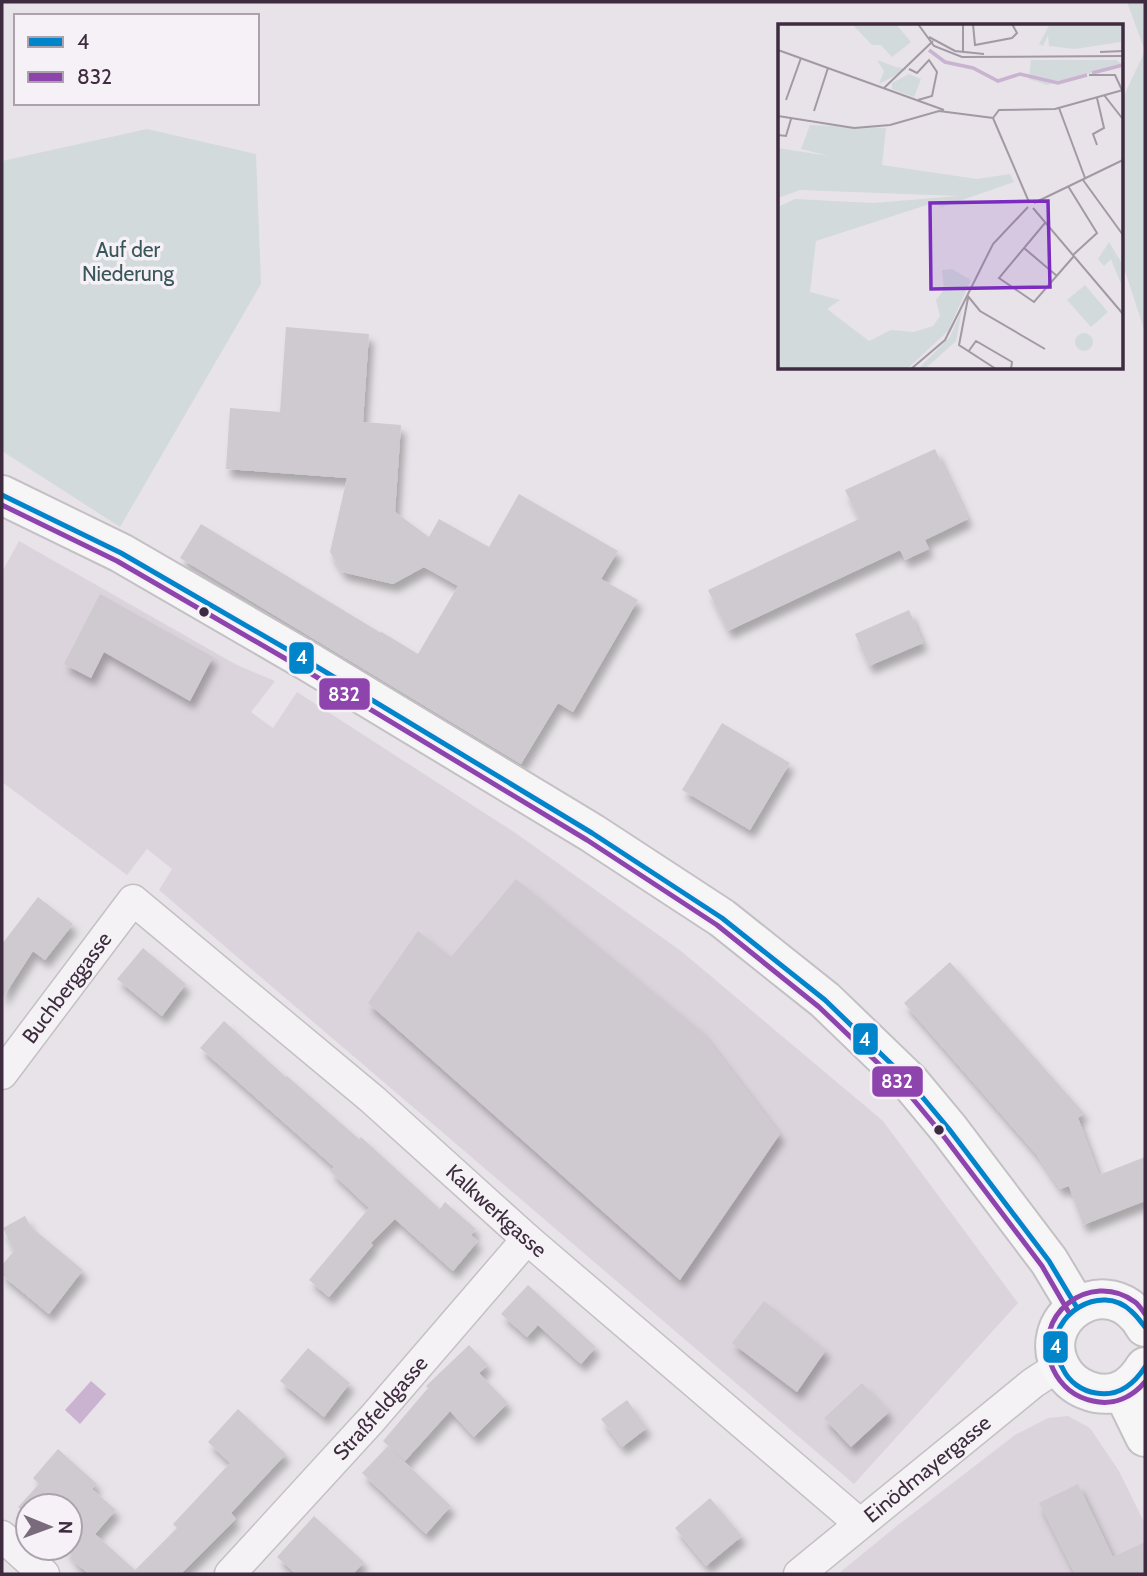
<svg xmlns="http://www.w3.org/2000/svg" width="1147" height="1576" viewBox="0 0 1147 1576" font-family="Cabin,sans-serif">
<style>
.built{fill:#dbd4dc}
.green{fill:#d3dadc}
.water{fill:#cab3d0}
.building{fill:#cfcad0;filter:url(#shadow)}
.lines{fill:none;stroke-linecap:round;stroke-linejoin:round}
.street-casing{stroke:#c4c0c4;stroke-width:33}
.primary-casing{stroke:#c4c0c5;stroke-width:42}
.street{stroke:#f4f2f5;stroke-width:30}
.primary{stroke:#f7f6f7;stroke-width:38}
.bus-1-casing{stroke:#f6f1f7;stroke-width:10}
.bus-2-casing{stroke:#f6f1f7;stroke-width:10}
.bus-1{stroke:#0084ca;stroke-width:5}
.bus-2{stroke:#8e44ad;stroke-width:5}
.bus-dot{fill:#3e2b40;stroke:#f6f1f7;stroke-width:2.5}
.labels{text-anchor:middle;stroke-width:7;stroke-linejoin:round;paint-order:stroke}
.park-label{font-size:21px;fill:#39575a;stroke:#f6f1f7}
.street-label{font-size:21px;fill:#3e2b40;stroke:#f6f1f7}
.inset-river{fill:none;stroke:#cab3d0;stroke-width:3.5}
.inset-road{fill:none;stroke:#a399a5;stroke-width:2}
.view{fill:#7b2cbf;fill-opacity:0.15;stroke:#7b2cbf;stroke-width:3.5}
.inset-edge{fill:none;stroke:#3e2b40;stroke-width:3.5}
.line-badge{stroke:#f6f1f7;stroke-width:2.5}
.badge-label{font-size:19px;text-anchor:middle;font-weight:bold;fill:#fff}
</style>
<defs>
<filter id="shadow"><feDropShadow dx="4.5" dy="8" stdDeviation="3.5" flood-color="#0004"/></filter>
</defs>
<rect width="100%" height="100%" fill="#e7e3e8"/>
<!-- built -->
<path class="built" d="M19 541 237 665 275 681 251 712 273 728 297 692 517 834 681 951 883 1121 1018 1303 854 1484 159 890 172 869 147 849 127 875 2 782V572Z
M1068 1416 1090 1428 1119 1471 1145 1524V1574H838L898 1525 1015 1435 1048 1418Z"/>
<!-- green -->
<path class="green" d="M1127 2H1145V332L1121 259V102L1145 51Z
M147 129 256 154 261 284 120 527 2 451V161Z"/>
<!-- water -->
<path class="water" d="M91 1381 106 1394 80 1424 65 1410Z"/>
<!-- building -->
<path class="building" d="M286 327 369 334 363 422 401 425 395 512 429 537 439 519 489 547 519 494 618 551 601 579 638 600 573 712 558 703 521 764 180 558 201 524 381 633 380 631 418 654 458 586 424 567 393 584 342 572 330 552 347 478 226 469 230 408 280 412Z
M935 449 968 519 925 540 929 549 905 560 900 550 728 631 708 590 859 519 845 490Z
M100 594 213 657 190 701 104 652 91 678 64 664Z
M909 610 923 643 869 666 855 634Z
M722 723 790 763 750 830 682 790Z
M516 879 700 1030 780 1134 680 1280 368 1003 418 931 451 957Z
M38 897 73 924 45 960 33 951 2 999V944Z
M143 948 186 984 162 1016 117 979Z
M950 962 1084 1113 1078 1118 1099 1175 1145 1157V1201L1083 1225 1069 1186 1060 1189 1037 1155 904 1003Z
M224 1021 286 1077 287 1076 359 1139 361 1137 440 1209 445 1202 476 1229 471 1235 478 1241 453 1271 395 1219 371 1243 373 1245 329 1297 309 1280 369 1208 330 1171 334 1167 200 1048Z
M25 1216 31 1227 83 1270 49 1314 2 1275V1265L14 1251 3 1228Z
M528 1285 596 1347 581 1364 538 1325 527 1337 501 1314Z
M764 1301 826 1350 797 1392 732 1343Z
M469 1345 488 1365 479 1373 508 1403 474 1437 450 1411 405 1461 383 1441 428 1388 426 1386Z
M308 1348 350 1383 324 1417 280 1381Z
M862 1383 889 1412 851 1447 824 1418Z
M627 1400 647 1428 622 1447 601 1419Z
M238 1409 286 1454 231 1513 236 1519 181 1574H89L72 1560 74 1558 64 1548H70V1506H28V1516L18 1507 39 1484 33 1478 58 1449 97 1484 92 1489 116 1510 95 1534 135 1570 177 1528 173 1524 230 1463 208 1442Z
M388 1446 451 1506 426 1534 362 1473Z
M1078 1484 1113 1557 1145 1542V1574H1075L1039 1503Z
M710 1498 742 1536 706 1566 675 1528Z
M314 1516 364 1562 353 1574H296L277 1557Z"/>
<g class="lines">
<!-- street casing -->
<g class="street-casing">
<g id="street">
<path id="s1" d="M2 1074 133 900 372 1099 527 1239 859 1523"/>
<path d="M2 1536 44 1574"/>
<path id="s2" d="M230 1574 372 1419 527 1239"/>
<path id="s3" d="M799 1574 1033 1383 1059 1366"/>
</g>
</g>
<!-- primary casing -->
<g class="primary-casing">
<path id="primary" d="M2 495 121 553 309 662 592 833 722 918 825 1000 909 1081 949 1129 1049 1261 1076 1306
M1145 1327C1109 1264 1027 1321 1065 1374 1073 1385 1083 1390 1096 1393 1119 1397 1134 1385 1145 1367
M1122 1390 1145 1437"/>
</g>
<!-- street -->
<use href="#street" class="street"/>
<!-- primary -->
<use href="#primary" class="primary"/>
<!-- bus-1 casing -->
<g class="bus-1-casing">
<path id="bus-1" d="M2 495 121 553 309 662 592 833 722 918 825 1000 909 1081 949 1129 1049 1261 1076 1306
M1145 1327C1141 1322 1136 1315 1131 1311 1101 1282 1048 1315 1056 1354 1057 1359 1061 1365 1063 1369 1069 1382 1082 1391 1096 1393 1118 1397 1134 1384 1145 1367"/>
</g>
<!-- bus-2 casing -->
<g class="bus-2-casing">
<path id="bus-2" d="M2 505 117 561 305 670 587 840 717 925 819 1007 903 1087 942 1134 1042 1266 1068 1311
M1145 1314C1142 1310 1139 1305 1135 1302 1090 1269 1029 1316 1053 1369 1061 1386 1074 1397 1093 1401 1114 1406 1132 1397 1145 1382"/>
</g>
<!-- bus-1 -->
<use href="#bus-1" class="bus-1"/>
<!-- bus-2 -->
<use href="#bus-2" class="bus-2"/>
</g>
<!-- markers -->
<g class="bus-dot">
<circle cx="204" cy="612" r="6"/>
<circle cx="939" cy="1130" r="6"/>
</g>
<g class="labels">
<!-- park labels -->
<g class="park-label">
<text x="128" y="257">Auf der<tspan x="128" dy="24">Niederung</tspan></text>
</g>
<!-- street labels -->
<g class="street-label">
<text dy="7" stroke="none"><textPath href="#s1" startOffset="108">Buchberggasse</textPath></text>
<text dy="7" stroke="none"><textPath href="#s1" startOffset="696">Kalkwerkgasse</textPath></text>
<text dy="7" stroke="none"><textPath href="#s2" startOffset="224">Straßfeldgasse</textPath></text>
<text dy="7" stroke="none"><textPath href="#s3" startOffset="166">Einödmayergasse</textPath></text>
</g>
</g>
<!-- overview -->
<g transform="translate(778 24)">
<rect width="345" height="345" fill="#e7e3e8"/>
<path d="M74 0H118L133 18 114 33 103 21H94ZM272 0H343V18L297 25 271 22 270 11 265 22 261 20ZM99 36 118 43 129 45 101 60 106 47ZM253 36H338L345 40 269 61 251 55ZM131 50 143 55 136 73 114 65V59ZM32 101 108 104 104 141 199 155 232 150 236 158 164 183 155 179 38 217 32 268 62 276 49 285 91 317 113 306 136 308 155 302 162 292 158 276 166 266 164 246 174 245 193 256 170 307 129 345H0V183L17 175 95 179 181 172 22 166 0 174V124L51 132 23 125ZM331 218 345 241 343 260 333 235 326 242 320 235ZM307 261 330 288 313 303 289 276ZM184 285 178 317 147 345H140L172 313ZM297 318a9 9 0 1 1 18 0a9 9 0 1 1-18 0Z" fill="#d3dadc"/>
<path class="inset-river" d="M151 26 167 38 195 44 220 57 242 50 280 59 309 51M314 49 345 41"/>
<path class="inset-road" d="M140 0 156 22 184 33 345 32M195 0 197 21 234 14 239 9 234 0M151 13 177 27 206 30M0 26 166 86M322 28 345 27M185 29V0M131 45 139 49 151 36 159 48 154 72 140 76M311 51H337L344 66M106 64 155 17M326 71 344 94M319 74 326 104 315 110 319 121M8 76 23 34M281 84 307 154M36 87 50 44M0 92 76 104 112 101 161 87 215 94 251 178M215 94 221 86 277 85 345 66M0 111 8 112 13 95M305 156 345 211M290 162 319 209 295 231M256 179 345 136M255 184 345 290M267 199 221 254 256 278 296 232M246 224 279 252M189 271 202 287 267 325M190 274 181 321 218 345M190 328 198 317 234 338 233 345M133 345 167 316 215 220 250 183"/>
<path class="view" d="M270 177 272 263 153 265 152 179Z"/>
<rect width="345" height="345" class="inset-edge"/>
</g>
<g class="line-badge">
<rect x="288" y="641" width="27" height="34" rx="7" fill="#0084ca"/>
<rect x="318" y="677" width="53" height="34" rx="7" fill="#8e44ad"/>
<rect x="852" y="1022" width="27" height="34" rx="7" fill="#0084ca"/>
<rect x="871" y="1065" width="53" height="33" rx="7" fill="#8e44ad"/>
<rect x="1042" y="1330" width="27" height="34" rx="7" fill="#0084ca"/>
</g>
<g class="badge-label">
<text x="302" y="664">4</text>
<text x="344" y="701">832</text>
<text x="865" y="1046">4</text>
<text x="897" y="1088">832</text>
<text x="1056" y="1353">4</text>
</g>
<!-- border -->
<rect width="1147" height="1576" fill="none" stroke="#3e2b40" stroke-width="7"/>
<!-- legend -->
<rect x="14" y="14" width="245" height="91" fill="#f6f1f7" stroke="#aca2ae" stroke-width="2"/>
<rect x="28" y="37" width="35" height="10" fill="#0084ca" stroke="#aca2ae" stroke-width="2"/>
<text x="77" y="49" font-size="21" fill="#3e2b40">4</text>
<rect x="28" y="72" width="35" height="10" fill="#8e44ad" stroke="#aca2ae" stroke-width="2"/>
<text x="77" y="84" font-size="21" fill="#3e2b40">832</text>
<!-- north arrow -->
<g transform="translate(49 1527) rotate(91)"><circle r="33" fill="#f6f1f7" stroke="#aca2ae" stroke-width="2"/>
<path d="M0-5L12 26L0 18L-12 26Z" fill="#796b7b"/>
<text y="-10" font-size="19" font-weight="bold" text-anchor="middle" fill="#3e2b40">N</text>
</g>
</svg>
